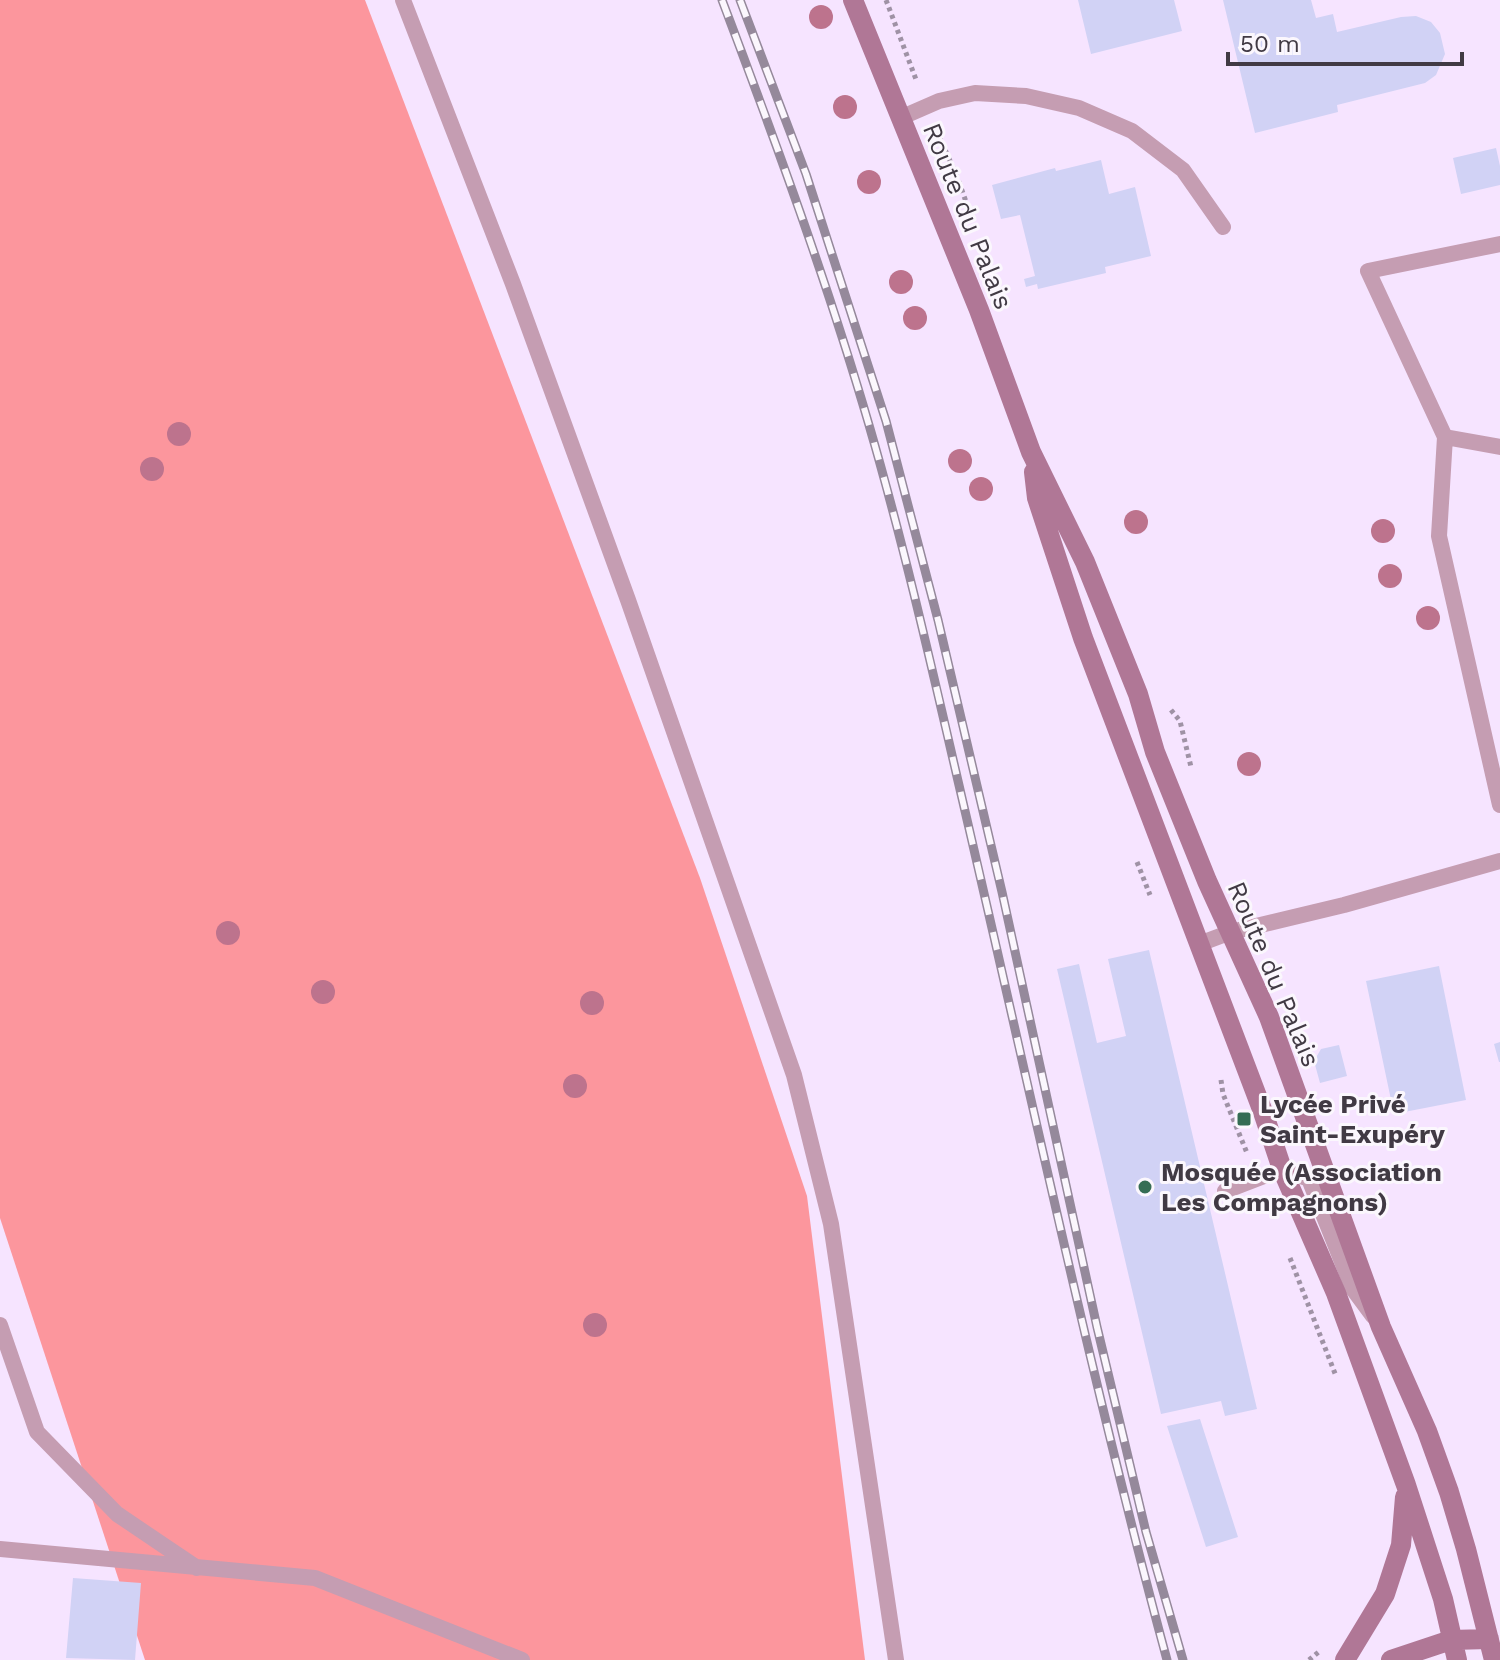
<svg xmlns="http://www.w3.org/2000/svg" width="1500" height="1660" viewBox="0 0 1500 1660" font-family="'Work Sans',sans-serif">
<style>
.forest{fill:#fc969d}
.building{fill:#d1d2f5}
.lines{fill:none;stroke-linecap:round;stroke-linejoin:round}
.path{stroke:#9f92a5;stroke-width:5;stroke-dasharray:4 4;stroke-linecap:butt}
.lane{stroke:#c59db2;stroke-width:16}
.secondary{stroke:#b07796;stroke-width:20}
.rail-casing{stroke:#95899b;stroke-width:9}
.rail{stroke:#fbf7fd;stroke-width:6;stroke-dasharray:18;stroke-linecap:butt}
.tree{fill:#bd738d}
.poi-dot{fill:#356d54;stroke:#fbf7fd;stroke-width:3}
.labels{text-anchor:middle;stroke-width:6;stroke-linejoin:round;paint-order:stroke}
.street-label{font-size:26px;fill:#413a44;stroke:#fbf7fd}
.poi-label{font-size:26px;font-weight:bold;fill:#413a44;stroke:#fbf7fd;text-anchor:start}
</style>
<rect width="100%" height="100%" fill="#f6e4ff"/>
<!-- forest -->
<path class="forest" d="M0 0H365L700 878 807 1196 865 1660H145L0 1218Z"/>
<!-- building -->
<path class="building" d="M1078 0H1174L1182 31 1091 54Z
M1223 0H1311L1316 18 1333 14 1337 32 1401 17 1416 16 1431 22 1440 33 1445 54 1436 75 1425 83 1337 105 1338 112 1255 133Z
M1496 148 1500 166V185L1461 194 1453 158Z
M1101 160 1109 194 1135 187 1151 256 1105 267 1106 273 1038 289 1037 284 1026 287 1024 279 1035 276 1020 215 1001 219 992 185 1055 168 1056 171Z
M1149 950 1257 1409 1225 1416 1221 1401 1161 1414 1057 969 1079 964 1097 1043 1126 1036 1108 959Z
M1439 966 1466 1100 1394 1114 1366 981Z
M1500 1042V1062H1499L1494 1044Z
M1339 1045 1347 1076 1320 1083 1314 1061 1321 1049Z
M1200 1419 1238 1537 1206 1547 1167 1426Z
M73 1578 141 1583 135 1660 66 1658Z"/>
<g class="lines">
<!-- path -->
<path class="path" d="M886 0 917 82
M939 136 958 179
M953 181 958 179 970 213
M1171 710 1180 721 1191 767
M1137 862 1150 895
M1221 1080 1223 1094 1247 1153
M1290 1258 1336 1376
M1309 1660 1321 1650"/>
<!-- lane -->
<path class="lane" d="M403 0 513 284 628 600 794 1075 831 1224 896 1660
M900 118 939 101 975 93 1026 96 1079 108 1132 131 1183 170 1223 227
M1500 244 1368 271 1445 437 1439 536 1500 805
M1445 437 1500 447
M1199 944 1231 932 1344 905 1500 861
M1225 1191 1282 1169 1309 1179 1353 1289 1373 1316
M0 1325 37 1432 117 1514 197 1568
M0 1549 315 1578 522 1660"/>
<!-- secondary -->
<path class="secondary" d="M853 0 979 310 1031 452 1085 562 1138 694 1155 752 1207 881 1269 1017 1381 1327 1427 1431 1449 1492 1466 1549 1494 1660
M1034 472 1037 498 1083 638 1263 1112 1282 1169 1336 1293 1406 1485 1443 1599 1457 1660
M1345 1660 1385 1594 1401 1545 1405 1497
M1391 1660 1451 1640 1489 1639"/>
<!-- rail casing -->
<g class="rail-casing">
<path id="rail" d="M722 0C775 140 827 281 869 425 906 552 935 682 965 811 1031 1094 1091 1379 1167 1660
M740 0 806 174 886 421 938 620 1002 892 1097 1327 1146 1532 1183 1660"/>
</g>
<!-- rail -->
<use href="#rail" class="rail"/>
</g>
<!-- trees -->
<g class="tree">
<circle cx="821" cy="17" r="12"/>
<circle cx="845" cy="107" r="12"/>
<circle cx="869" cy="182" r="12"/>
<circle cx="901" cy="282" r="12"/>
<circle cx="915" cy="318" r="12"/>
<circle cx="179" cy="434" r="12"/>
<circle cx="960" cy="461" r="12"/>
<circle cx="152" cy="469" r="12"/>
<circle cx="981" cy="489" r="12"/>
<circle cx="1136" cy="522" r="12"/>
<circle cx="1383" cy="531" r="12"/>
<circle cx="1390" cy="576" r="12"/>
<circle cx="1428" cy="618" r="12"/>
<circle cx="1249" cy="764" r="12"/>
<circle cx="228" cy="933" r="12"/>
<circle cx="323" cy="992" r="12"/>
<circle cx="592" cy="1003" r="12"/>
<circle cx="575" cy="1086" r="12"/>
<circle cx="595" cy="1325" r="12"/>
</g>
<!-- markers -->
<g class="poi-dot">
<rect x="1236" y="1111" width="16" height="16" rx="4"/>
<circle cx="1145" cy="1187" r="8"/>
</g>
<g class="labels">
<!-- street labels -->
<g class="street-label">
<text transform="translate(968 216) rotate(68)" y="9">Route du Palais</text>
<text transform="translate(1274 974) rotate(67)" y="9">Route du Palais</text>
</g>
<!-- poi labels -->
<g class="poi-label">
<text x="1260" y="1113">Lycée Privé<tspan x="1260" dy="30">Saint-Exupéry</tspan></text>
<text x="1161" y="1181">Mosquée (Association<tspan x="1161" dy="30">Les Compagnons)</tspan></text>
</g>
</g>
<!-- scale -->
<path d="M1228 52v12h234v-12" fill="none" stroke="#413a44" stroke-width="4"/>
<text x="1240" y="52" font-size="24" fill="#413a44" stroke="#fbf7fd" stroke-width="6" paint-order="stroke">50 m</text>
</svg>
